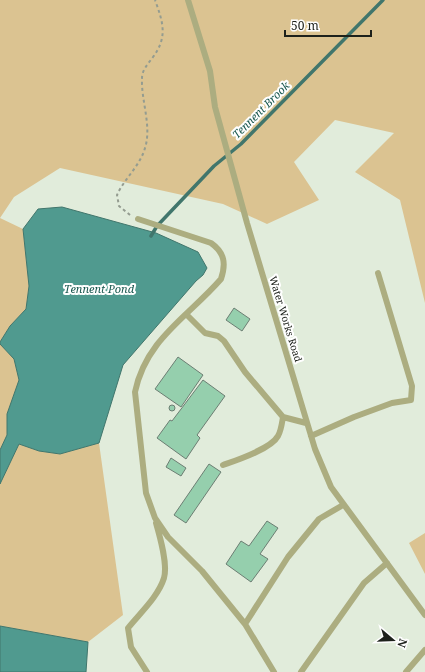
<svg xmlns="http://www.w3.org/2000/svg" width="425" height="672" viewBox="0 0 425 672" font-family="'Noto Serif',serif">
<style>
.green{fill:#dbc391}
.water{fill:#509a8f;stroke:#41766c}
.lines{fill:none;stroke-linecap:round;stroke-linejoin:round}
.stream{stroke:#41766c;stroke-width:3.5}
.building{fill:#95cfad;stroke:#6c7e73}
.path{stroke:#949c90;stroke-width:2;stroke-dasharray:3 3;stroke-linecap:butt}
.lane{stroke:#acad80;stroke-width:6}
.labels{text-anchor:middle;stroke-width:4;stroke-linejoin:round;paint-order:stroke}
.street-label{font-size:10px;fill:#1d211b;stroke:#fff}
.water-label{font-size:11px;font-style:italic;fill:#19584f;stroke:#fff}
</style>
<rect width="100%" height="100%" fill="#e1ecdb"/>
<!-- green -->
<path class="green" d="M0 0H425V303L400 200 355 172 394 133 335 120 294 162 319 200 267 224 223 204 60 168 14 197 0 218Z
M0 218 23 229 29 286 26 309 10 326 0 342Z
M0 344 14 359 19 380 8 414 7 435 0 450Z
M99 443 123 615 88 642 0 626V484L19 444 39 451 60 454Z
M425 533V574L409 543Z"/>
<!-- water -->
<path class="water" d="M62 207 156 233 198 252 207 268 203 275 196 281 123 365 99 443 60 454 39 451 19 444 0 484V450L7 435V414L19 380 14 359 0 344V342L10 326 26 309 29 286 23 229 38 209Z
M0 626 88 642 86 672H0Z"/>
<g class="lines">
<!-- stream -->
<path class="stream" d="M151 236 157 226 214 166 241 144 383 0"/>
</g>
<!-- building -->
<path class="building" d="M234 308 250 319 242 331 226 320Z
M178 357 203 375 181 407 155 389Z
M203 380 225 396 197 435 200 438 186 459 157 438 170 420 172 421Z
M169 408a3 3 0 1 1 6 0a3 3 0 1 1-6 0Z
M171 458 186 468 181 476 166 467Z
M209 464 221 472 186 523 174 515Z
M267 521 278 528 260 554 268 559 251 582 226 564 241 541 249 546Z"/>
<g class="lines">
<!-- path -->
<path class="path" d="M130 215 119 206 117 195C124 179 140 166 145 148 152 126 141 101 142 78 142 70 148 64 153 57 168 37 163 22 155 0"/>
<!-- lane -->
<path class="lane" d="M188 0 210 71 215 107 247 223 315 449 331 487 425 615
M138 219 211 243C225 253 226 264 221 279 188 317 146 339 135 392L146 493 155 518 168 537 202 571 245 624
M186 314 205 333 218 336 224 341 245 372 283 417
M311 436 354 417 392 403 411 400 412 386 378 273
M223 465C237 460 271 449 278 436 281 431 282 423 283 417L306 423
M147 672 131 647 128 628C140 613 158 597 164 578 168 564 160 537 156 523
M274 672 245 624 288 557 319 519 343 505
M301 672 364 583 387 563
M406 672 425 650"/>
</g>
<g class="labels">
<!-- street labels -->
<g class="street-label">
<text transform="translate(286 319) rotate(73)" y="4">Water Works Road</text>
</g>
<!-- water labels -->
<g class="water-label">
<text transform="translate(261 110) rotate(-45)" y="4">Tennent Brook</text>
<text x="99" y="293">Tennent Pond</text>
</g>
</g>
<!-- north arrow -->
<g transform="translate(393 640) rotate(109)" stroke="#ffffff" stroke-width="3" paint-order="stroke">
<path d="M0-3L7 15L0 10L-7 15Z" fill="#1d211b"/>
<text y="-6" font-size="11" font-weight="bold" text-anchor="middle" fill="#1d211b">N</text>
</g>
<!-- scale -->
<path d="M285 30v6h86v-6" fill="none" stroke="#1d211b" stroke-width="2"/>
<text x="291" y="30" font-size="12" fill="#1d211b" stroke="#ffffff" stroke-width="3" paint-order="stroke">50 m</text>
</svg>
